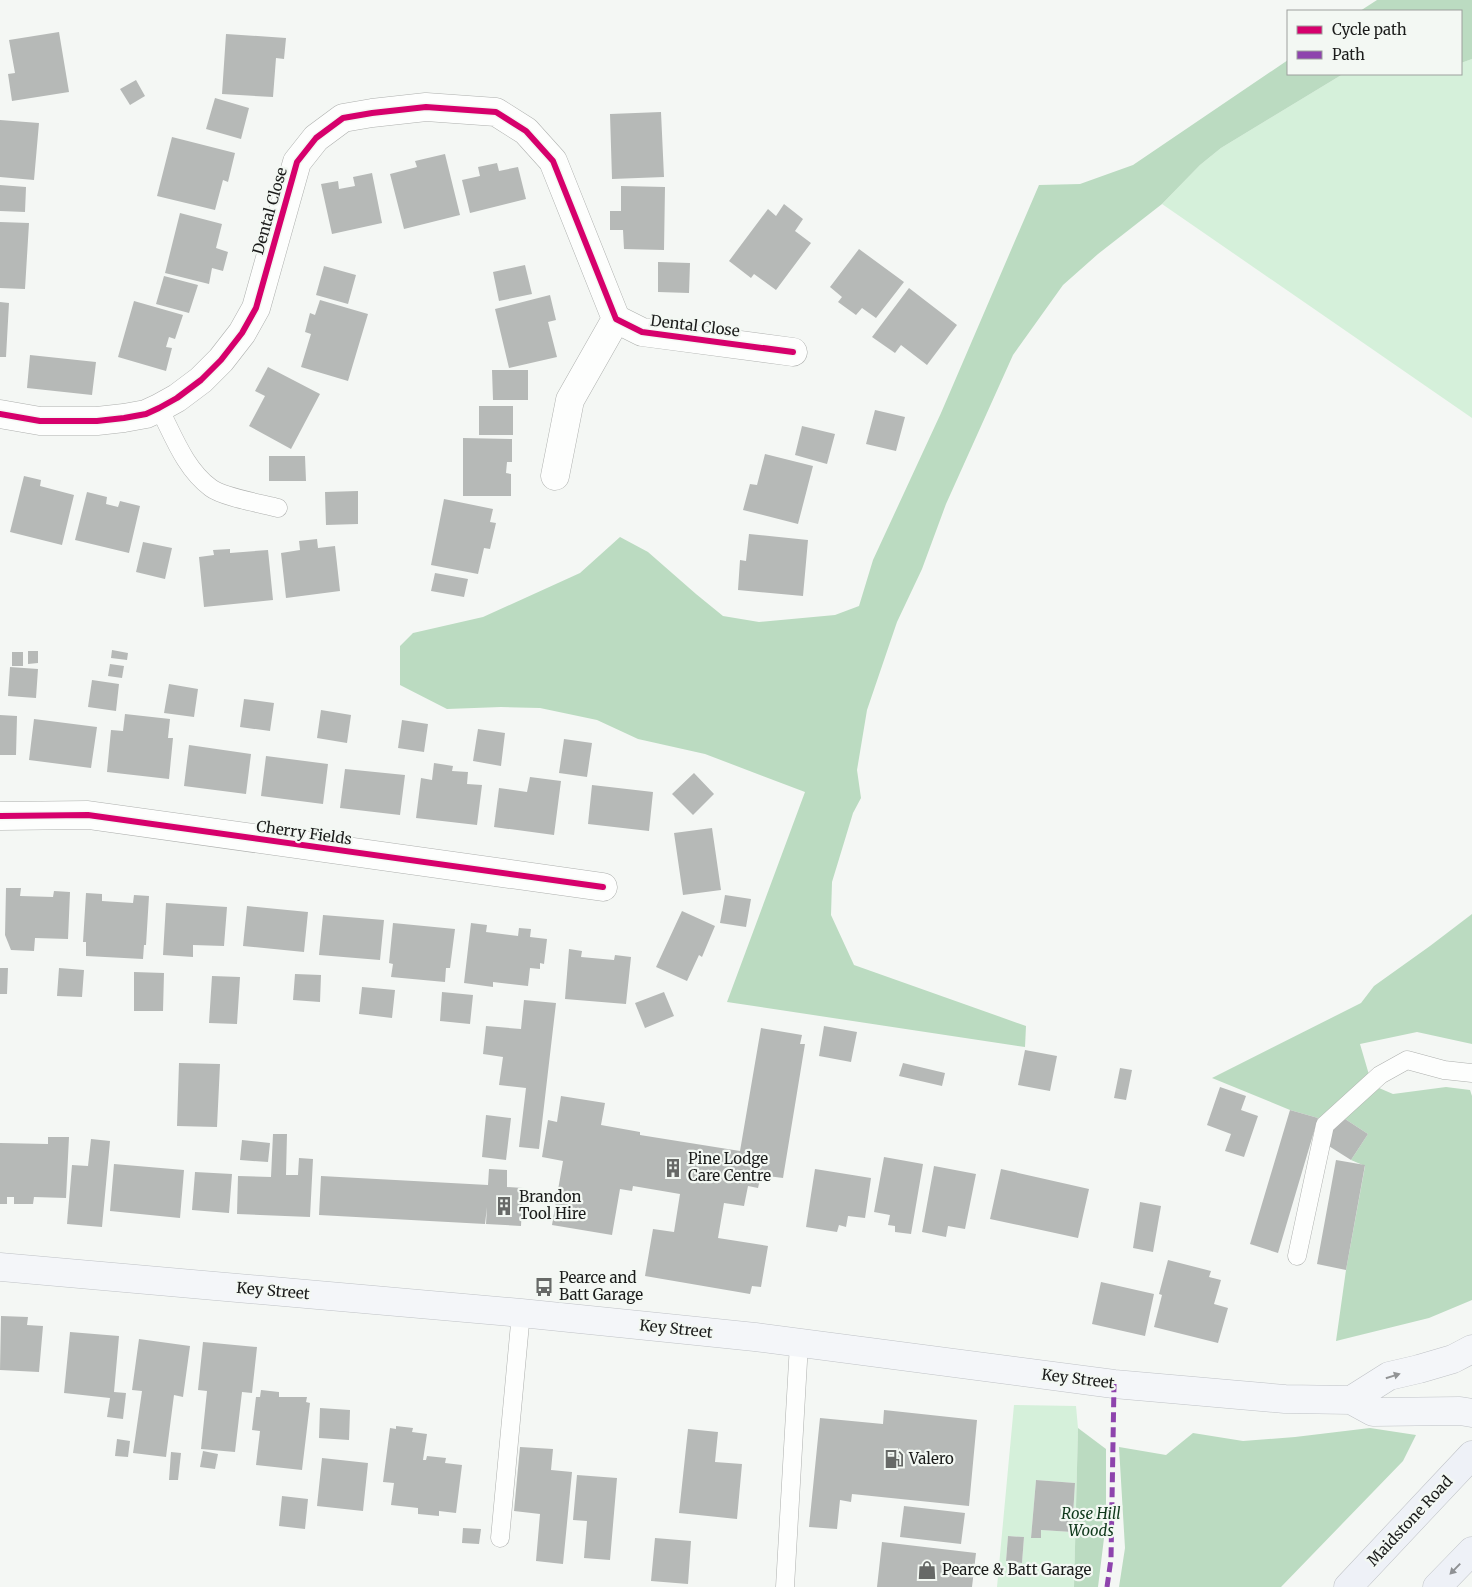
<svg xmlns="http://www.w3.org/2000/svg" width="1472" height="1587" viewBox="0 0 1472 1587" font-family="Merriweather,serif">
<style>
.green{fill:#d5f0da;fill-rule:evenodd}
.forest{fill:#bbdbc1}
.building{fill:#b6b9b7}
.lines{fill:none;stroke-linecap:round;stroke-linejoin:round}
.lane-casing{stroke:#aeb0ae;stroke-width:19}
.street-casing{stroke:#aeb0ae;stroke-width:29}
.primary-casing{stroke:#bfc2c6;stroke-width:29}
.highway-casing{stroke:#bfc2c6;stroke-width:29}
.lane{stroke:#fdfefd;stroke-width:18}
.street{stroke:#fdfefd;stroke-width:28}
.primary{stroke:#f4f6f9;stroke-width:28}
.highway{stroke:#eef1f7;stroke-width:28}
.quiet{stroke:#8e44ad;stroke-width:5;stroke-dasharray:10 5;stroke-linecap:butt}
.cycleway-casing{stroke:#f3f8f3;stroke-width:9}
.cycleway{stroke:#d6006c;stroke-width:6}
.oneway{fill:#929495}
.oneway2{fill:#8f9194}
.labels{text-anchor:middle;stroke-width:4.5;stroke-linejoin:round;paint-order:stroke}
.street-label{font-size:15px;fill:#1b1c1b;stroke:#f3f8f3}
.poi-label{font-size:15px;fill:#1b1c1b;stroke:#f3f8f3;text-anchor:start}
.park-label{font-size:15px;font-style:italic;fill:#0f381b;stroke:#f3f8f3}
</style>
<rect width="100%" height="100%" fill="#f4f7f4"/>
<!-- green -->
<path class="green" d="M1472 59V418L1162 204 1200 165 1221 148 1343 74H1461V63Z
M1014 1405 1076 1406 1078 1428 1074 1587H997ZM1036 1480 1075 1483 1072 1532 1041 1530V1538H1031ZM1008 1536 1024 1537 1022 1563 1006 1561Z"/>
<!-- forest -->
<path class="forest" d="M1377 0H1472V59L1461 63V11H1360Z
M1288 60V74H1343L1221 148 1200 165 1162 204 1098 254 1063 285 1013 355 946 504 922 569 897 622 867 710 857 770 861 798 853 813 832 882 831 915 854 965 1026 1026 1025 1047 727 1002 805 792 705 754 638 739 597 720 540 708 501 707 447 709 400 685V646L413 633 483 617 580 573 620 537 648 552 696 594 723 616 759 622 835 615 859 606 873 560 941 413 1039 185 1080 184 1133 165Z
M1472 914V1044L1417 1032 1360 1044 1372 1085 1393 1094 1446 1087 1470 1090 1472 1096V1300L1429 1318 1336 1341 1346 1270 1365 1166 1351 1160 1368 1134 1342 1117 1318 1118 1290 1110 1212 1078 1361 1003 1374 986 1430 946Z
M1078 1428 1106 1449V1522L1098 1587H1074Z
M1370 1428 1416 1435 1403 1461 1281 1587H1119L1125 1548 1119 1447 1166 1455 1193 1433 1243 1441 1295 1437Z"/>
<!-- building -->
<path class="building" d="M59 32 69 92 12 101 8 74 15 73 9 40Z
M226 34 286 38 284 59 276 58 273 97 222 94Z
M136 80 145 96 130 105 120 89Z
M215 98 249 108 241 139 206 129Z
M661 112 664 177 612 179 610 114Z
M0 120 39 123 34 180 0 177Z
M172 137 235 153 228 182 223 180 215 210 157 196Z
M445 154 460 215 404 229 390 174 417 167 415 161Z
M497 163 499 171 518 167 526 199 470 213 462 180 480 176 478 167Z
M372 173 382 223 332 234 321 184 338 181 339 189 355 186 353 177Z
M0 185 26 187 25 212 0 211Z
M621 186 665 187 664 250 624 249 623 230H610V211H621Z
M784 204 803 219 795 231 811 243 776 290 754 274 751 278 729 261 768 209 776 216Z
M180 213 222 224 216 248 228 252 223 271 212 268 209 284 165 273Z
M0 222 29 223 25 289 0 288Z
M859 249 904 282 876 318 862 308 856 315 838 302 842 297 830 287Z
M658 262 690 263 689 293 658 292Z
M525 265 532 294 499 301 493 272Z
M324 266 356 275 348 304 316 295Z
M164 276 198 285 189 313 156 304Z
M909 288 957 325 927 365 901 345 895 353 872 337Z
M550 295 556 320 548 322 557 357 509 368 495 309Z
M320 300 368 314 348 381 301 367 311 334 305 332 310 313 315 315Z
M134 301 183 315 175 339 169 337 166 347 172 348 166 371 118 357Z
M0 302 9 303 6 357H0Z
M30 355 96 362 92 395 27 388Z
M268 367 320 394 291 449 249 426 265 396 255 391Z
M492 370H528V400H493Z
M479 406H513V435H479Z
M875 410 905 417 896 451 866 444Z
M802 426 835 434 827 464 795 455Z
M463 438 512 439V462H507L506 473 511 474V496H463Z
M765 454 813 466 798 524 743 510 750 484 757 485Z
M269 456H305L306 481H269Z
M24 476 41 480 40 486 74 495 62 545 10 532Z
M358 491V524L326 525 325 492Z
M87 492 107 497 106 504 118 507 120 501 140 506 129 553 75 540Z
M444 499 493 509 490 522 496 523 490 549 484 548 478 574 431 565Z
M749 534 808 540 803 596 738 590 740 560 746 561Z
M317 539 318 548 335 546 340 591 286 598 281 553 300 550 299 541Z
M143 542 172 548 165 579 136 572Z
M230 549V553L268 550 273 600 204 607 199 557 214 555 213 550Z
M435 573 468 579 464 597 431 591Z
M112 650 128 653 127 660 111 658Z
M28 651H38V663L28 664Z
M12 652H23V666H12Z
M110 664 124 666 122 678 108 676Z
M10 667 38 669 36 698 8 696Z
M92 680 119 684 116 711 88 707Z
M169 684 198 689 194 717 164 713Z
M244 699 274 703 270 731 240 727Z
M321 710 351 715 347 743 317 738Z
M125 714 170 719 168 738H173L169 779 107 772 111 730 123 731Z
M0 715 17 716 16 755H0Z
M34 719 97 727 91 768 29 760Z
M402 720 428 724 424 752 398 748Z
M478 729 505 733 501 766 473 761Z
M564 739 592 743 587 777 559 773Z
M189 745 251 754 246 794 184 786Z
M266 756 328 764 323 804 261 796Z
M434 763 453 766 452 771 468 772 467 784 482 785 477 825 416 818 421 778 432 780Z
M345 769 405 775 400 815 340 808Z
M694 773 714 794 693 815 672 794Z
M530 777 561 781 554 835 494 827 499 788 527 792Z
M592 785 653 792 649 831 588 824Z
M712 828 721 890 683 895 674 833Z
M6 888H21L20 896 53 897 54 891 70 892 68 939 35 938 34 951 11 950 5 935Z
M86 893 102 894V901L133 903 134 895 149 896 146 945H144L143 959 86 956V942H83Z
M725 895 751 899 746 927 720 923Z
M166 903 227 907 224 946 193 945V957L163 955Z
M247 906 308 912 304 952 243 946Z
M682 911 715 926 702 957 699 955 687 981 656 967Z
M323 915 384 920 380 960 319 955Z
M393 923 455 929 450 968H446L445 982 391 977 393 964 389 963Z
M471 923 487 925 486 932 518 936 519 928 531 929 530 937 547 939 544 964 540 963V969L530 968 528 986 493 982V987L464 983Z
M569 949 582 951 581 957 614 960 615 955 631 957 626 1004 565 999Z
M0 968H8L7 994H0Z
M59 968 84 970 82 997 57 996Z
M134 972 164 973 163 1011H134Z
M295 974 321 975 320 1002 293 1000Z
M212 976 240 977 237 1024 209 1023Z
M362 987 395 990 392 1018 359 1014Z
M442 992 473 995 470 1024 440 1021Z
M664 992 674 1016 645 1028 635 1003Z
M524 1000 556 1003 539 1149 519 1147 526 1088 499 1085 503 1057 483 1054 486 1026 521 1029Z
M824 1026 857 1032 851 1062 819 1056Z
M761 1028 802 1035 800 1044H805L783 1178 761 1175 758 1188 748 1186 744 1206 724 1203 718 1238 768 1246 761 1287 752 1286 750 1294 645 1276 653 1229 674 1232 680 1194 633 1186 632 1191 620 1189 612 1235 552 1225 563 1161 542 1157 548 1120 557 1122 561 1096 605 1103 601 1125 640 1132V1135L740 1151Z
M1025 1050 1057 1056 1050 1091 1018 1085Z
M179 1063 220 1064 217 1127 177 1126Z
M903 1063 945 1073 942 1086 899 1076Z
M1120 1068 1132 1070 1126 1100 1114 1098Z
M1220 1087 1246 1096 1241 1110 1258 1116 1244 1157 1225 1151 1231 1134 1207 1125Z
M1290 1110 1318 1118 1278 1253 1250 1244Z
M486 1115 511 1118 506 1160 482 1157Z
M1342 1117 1368 1134 1351 1160 1324 1143Z
M273 1134H287L286 1175H298L299 1158 313 1159 310 1217 237 1214 238 1176 271 1177Z
M48 1137H69L66 1198 34 1197 33 1204H14V1197H7V1204H0V1143L48 1144Z
M91 1139 110 1141 102 1227 67 1224 72 1165 88 1166Z
M242 1140 270 1143 268 1162 240 1160Z
M884 1157 923 1164 911 1234 895 1232V1226L888 1225 890 1215 874 1212Z
M1336 1160 1365 1165 1346 1270 1317 1264Z
M114 1164 184 1170 180 1218 110 1211Z
M934 1166 976 1174 965 1229 948 1226 946 1237 922 1232Z
M489 1169 507 1170V1187L523 1188 521 1226 486 1224 487 1207 485 1224 319 1215 321 1176 488 1185Z
M815 1169 871 1178 865 1218 848 1216 846 1227 839 1225 837 1232 806 1227Z
M1001 1169 1089 1189 1078 1238 990 1219Z
M195 1172 232 1174 229 1213 192 1210Z
M1140 1202 1161 1206 1153 1252 1133 1248Z
M1168 1260 1211 1271 1209 1277 1221 1280 1214 1304 1228 1308 1218 1343 1154 1327 1162 1295 1159 1294Z
M1101 1282 1154 1294 1145 1336 1092 1324Z
M1 1316 28 1317 27 1325 43 1326 39 1372 0 1370Z
M70 1332 119 1336 114 1392 126 1393 123 1419 107 1417 110 1398 64 1393Z
M139 1339 190 1346 183 1397 174 1395 166 1457 133 1453 142 1391 132 1390Z
M203 1342 257 1347 252 1393 242 1392 235 1452 201 1449 207 1391 198 1390Z
M261 1390 279 1392V1397H307L306 1402 310 1403 302 1470 256 1465 260 1431 252 1430 256 1397H260Z
M320 1408 350 1410 349 1440 319 1438Z
M884 1410 977 1420 969 1506 852 1494 851 1502 840 1500 837 1529 809 1527 820 1418 883 1424Z
M396 1426 413 1428 412 1432 427 1434 423 1460H426L427 1456 446 1458 445 1463 462 1465 456 1513 439 1511V1516L418 1514V1508L391 1505 394 1483 383 1482 390 1428 396 1429Z
M688 1429 718 1432 715 1462 742 1464 737 1519 679 1513Z
M117 1439 130 1441 128 1457 115 1456Z
M520 1447 553 1449 551 1470 572 1472 563 1564 536 1561 540 1514 514 1511Z
M203 1451 218 1454 215 1469 200 1467Z
M171 1452 181 1453 178 1480H169Z
M322 1458 368 1463 363 1511 317 1506Z
M577 1475 617 1478 610 1560 584 1558 587 1521 573 1520Z
M1036 1480 1075 1483 1072 1532 1041 1530V1538H1031Z
M282 1496 308 1499 305 1529 279 1526Z
M904 1506 965 1513 961 1544 900 1537Z
M463 1528 481 1529 479 1544 462 1543Z
M1008 1536 1024 1537 1022 1563 1006 1561Z
M655 1538 691 1541 688 1584 651 1581Z
M882 1542 976 1553 972 1587H877Z"/>
<g class="lines">
<!-- lane casing -->
<g class="lane-casing">
<path id="lane" d="M159 408C173 435 185 469 211 488 223 497 263 504 278 508
M1297 1256 1325 1125 1380 1075 1407 1060 1444 1070 1472 1073
M500 1538 521 1313
M785 1587 799 1344"/>
</g>
<!-- street casing -->
<g class="street-casing">
<path id="street" d="M0 414 40 421H97L124 418 146 414 159 408 177 398 201 380 221 360 242 333 256 308 297 162 316 138 343 118 372 113 426 107 496 112 526 131 553 161 616 319 642 332 793 352
M555 476 570 400 616 319
M0 816 88 815 603 887"/>
</g>
<!-- primary casing -->
<g class="primary-casing">
<path id="primary" d="M0 1267 521 1313 755 1337 1114 1384 1285 1399 1351 1400 1373 1412 1460 1411 1472 1413
M1351 1400 1389 1376 1419 1369 1453 1359 1472 1349"/>
</g>
<!-- highway casing -->
<g class="highway-casing">
<path id="highway" d="M1348 1587 1472 1455
M1437 1587 1472 1551"/>
</g>
<!-- lane -->
<use href="#lane" class="lane"/>
<!-- street -->
<use href="#street" class="street"/>
<!-- primary -->
<use href="#primary" class="primary"/>
<!-- highway -->
<use href="#highway" class="highway"/>
<!-- quiet -->
<path class="quiet" d="M1107 1587 1111 1559 1114 1384"/>
<!-- cycleway casing -->
<g class="cycleway-casing">
<path id="cycleway" d="M0 414 40 421H97L124 418 146 414 159 408 177 398 201 380 221 360 242 333 256 308 297 162 316 138 343 118 372 113 426 107 496 112 526 131 553 161 616 319 642 332 793 352
M0 816 88 815 603 887"/>
</g>
<!-- cycleway -->
<use href="#cycleway" class="cycleway"/>
</g>
<!-- one-way arrows -->
<defs><path id="oneway-solid" d="M-6-.8H1V-3.2L6.5 0L1 3.2V.8H-6Z" transform="scale(1.25)"/></defs>
<use class="oneway" href="#oneway-solid" transform="translate(1393 1376) rotate(-17)"/>
<use class="oneway2" href="#oneway-solid" transform="translate(1455 1569) rotate(134)"/>
<!-- icons -->
<defs>
<g id="building-bare" transform="scale(1.5)"><path d="M-4-6H4V6H1V3H-1V6H-4ZM-2.5-4.3h1.7v1.8h-1.7ZM.8-4.3h1.7v1.8H.8ZM-2.5-1h1.7V.8h-1.7ZM.8-1h1.7V.8H.8Z" fill="#676967" stroke="#f3f8f3" stroke-width="2.5" paint-order="stroke"/></g>
<g id="bus-bare" transform="scale(1.5)"><path d="M-5-6H5V4H4V6H2V4H-2V6H-4V4H-5ZM-3.5-4V0h7V-4ZM-3.5 1.2v1.5H-2V1.2ZM2 1.2v1.5H3.5V1.2Z" fill="#676967" stroke="#f3f8f3" stroke-width="2.5" paint-order="stroke"/></g>
<g id="fuel-bare" transform="scale(1.5)"><path d="M-5.5-6h7V0h2V4h1.3V-2.5L3-4.5l.8-.8L6-3V5H2.5V1h-1V6h-7ZM-4.2-4.7v3.2H.2V-4.7Z" fill="#676967" stroke="#f3f8f3" stroke-width="2.5" paint-order="stroke"/></g>
<g id="shop-bare" transform="scale(1.5)"><path d="M-5-2.5h2.3a2.7 3.5 0 0 1 5.4 0H5L5.5 6h-11ZM-1.5-2.5h3a1.5 2.3 0 0 0-3 0Z" fill="#676967" stroke="#f3f8f3" stroke-width="2.5" paint-order="stroke"/></g>
</defs>
<g fill-rule="evenodd">
<use href="#building-bare" x="673" y="1168"/>
<use href="#building-bare" x="504" y="1206"/>
<use href="#bus-bare" x="544" y="1287"/>
<use href="#fuel-bare" x="894" y="1459"/>
<use href="#shop-bare" x="927" y="1570"/>
</g>
<g class="labels">
<!-- street labels -->
<g class="street-label">
<text transform="translate(270 211) rotate(-74)" y="5">Dental Close</text>
<text transform="translate(695 326) rotate(7)" y="5">Dental Close</text>
<text transform="translate(304 833) rotate(8)" y="5">Cherry Fields</text>
<text transform="translate(273 1291) rotate(5)" y="5">Key Street</text>
<text transform="translate(676 1329) rotate(6)" y="5">Key Street</text>
<text transform="translate(1078 1379) rotate(7)" y="5">Key Street</text>
<text transform="translate(1410 1521) rotate(-47)" y="5">Maidstone Road</text>
</g>
<!-- poi labels -->
<g class="poi-label">
<text x="688" y="1164">Pine Lodge<tspan x="688" dy="17">Care Centre</tspan></text>
<text x="519" y="1202">Brandon<tspan x="519" dy="17">Tool Hire</tspan></text>
<text x="559" y="1283">Pearce and<tspan x="559" dy="17">Batt Garage</tspan></text>
<text x="909" y="1464">Valero</text>
<text x="942" y="1575">Pearce &amp; Batt Garage</text>
</g>
<!-- park labels -->
<g class="park-label">
<text x="1091" y="1519">Rose Hill<tspan x="1091" dy="17">Woods</tspan></text>
</g>
</g>
<!-- legend -->
<rect x="1287" y="10" width="175" height="65" fill="#f3f8f3" stroke="#9da09d"/>
<rect x="1297" y="26" width="25" height="8" fill="#d6006c" stroke="#9da09d"/>
<text x="1332" y="35" font-size="15" fill="#1b1c1b">Cycle path</text>
<rect x="1297" y="51" width="25" height="8" fill="#8e44ad" stroke="#9da09d"/>
<text x="1332" y="60" font-size="15" fill="#1b1c1b">Path</text>
</svg>
